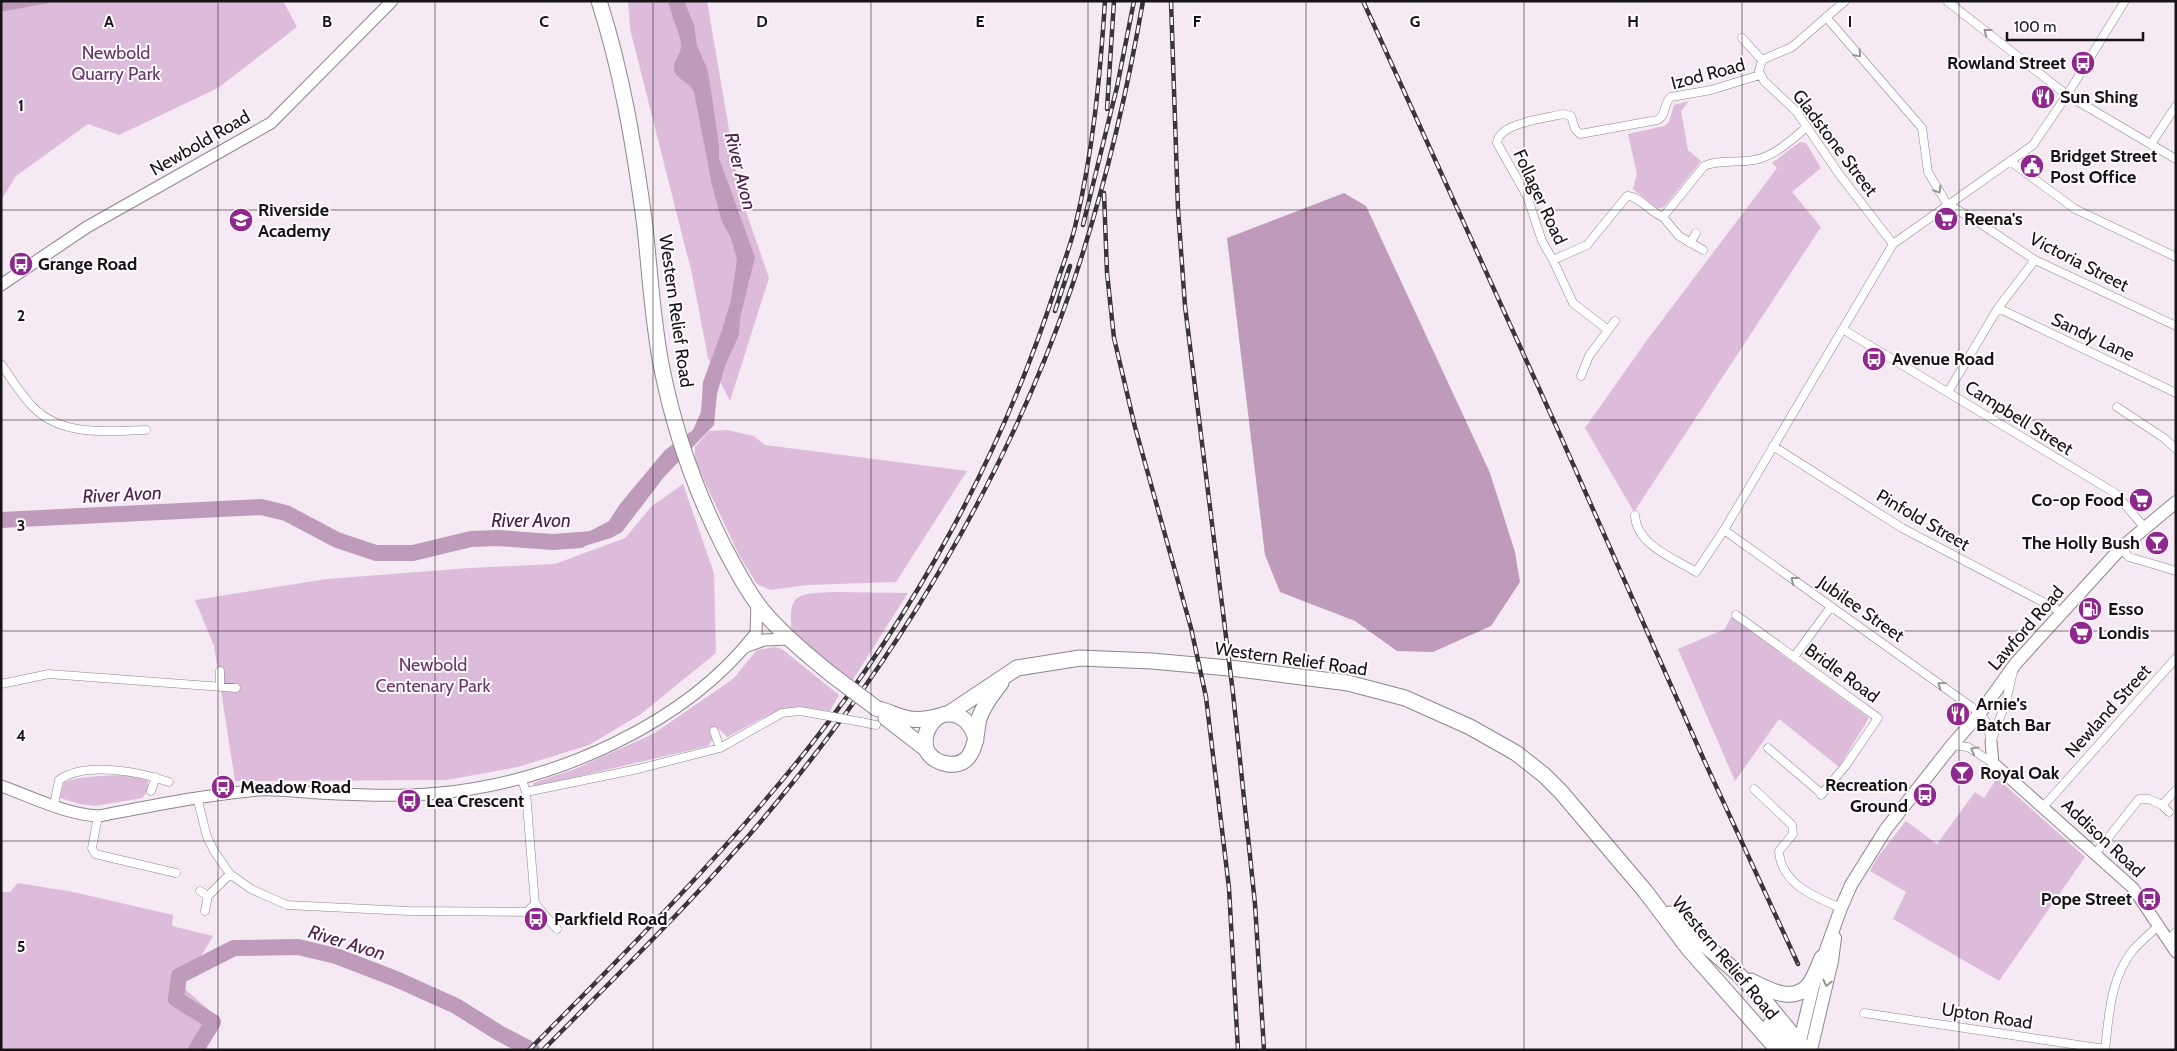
<svg xmlns="http://www.w3.org/2000/svg" width="2177" height="1051" viewBox="0 0 2177 1051" font-family="Cabin,sans-serif">
<style>
.green{fill:#ddbcdb}
.water{fill:#be9bbb}
.lines{fill:none;stroke-linecap:round;stroke-linejoin:round}
.river{stroke:#be9bbb;stroke-width:16}
.street-casing{stroke:#8e858e;stroke-width:9}
.secondary-casing{stroke:#8e858e;stroke-width:13}
.primary-casing{stroke:#8e858e;stroke-width:14}
.highway-casing{stroke:#8e858e;stroke-width:17}
.street{stroke:#fff;stroke-width:8}
.secondary{stroke:#fff;stroke-width:11}
.primary{stroke:#fff;stroke-width:12}
.highway{stroke:#fff;stroke-width:15}
.rail-casing{stroke:#393539;stroke-width:4.5}
.rail{stroke:#fefafd;stroke-width:2.5;stroke-dasharray:8;stroke-linecap:butt}
.street-bridge-casing{stroke:#8e858e;stroke-width:9;stroke-linecap:butt}
.highway-bridge-casing{stroke:#8e858e;stroke-width:17;stroke-linecap:butt}
.street-bridge{stroke:#fff;stroke-width:8}
.highway-bridge{stroke:#fff;stroke-width:15}
.oneway{stroke:#969596}
.grid{fill:none;stroke:#161316;stroke-width:1;stroke-opacity:0.55}
.labels{text-anchor:middle;stroke-width:4;stroke-linejoin:round;paint-order:stroke}
.park-label{font-size:18px;fill:#663964;stroke:#fefafd}
.poi-label{font-size:18px;font-weight:bold;fill:#161316;stroke:#fefafd;text-anchor:start}
.street-label{font-size:18px;fill:#161316;stroke:#fefafd}
.water-label{font-size:19px;font-style:italic;fill:#4b2049;stroke:#fefafd}
.grid-label{font-size:16px;text-anchor:middle;font-weight:bold;fill:#161316;stroke:#fefafd;stroke-width:4;stroke-linejoin:round;paint-order:stroke}
</style>
<rect width="100%" height="100%" fill="#f5eaf3"/>
<!-- green -->
<path class="green" d="M1 1H283L297 27 218 88 119 135 88 124 16 176 1 200Z
M628 1H707L740 194 769 278 730 401 708 358 692 274 630 29Z
M1689 101 1681 111 1688 150 1701 161 1664 207 1657 209 1633 189 1637 174 1628 134 1664 126 1669 122 1674 105Z
M1800 142 1806 143 1821 168 1792 192 1821 227 1634 512 1585 428 1647 340 1774 172 1777 168 1772 163Z
M727 430 754 436 765 445 967 471 896 582 807 585 770 590 757 584 739 555 695 461V447L709 431Z
M683 484 714 573 716 653 641 714 589 745 518 767 447 780 235 781 214 646 195 600 327 579 469 568 555 564 625 538 651 507Z
M835 592 908 593 852 681 792 633C787 591 799 594 835 592Z
M1731 617 1869 718 1839 767 1779 719 1735 781 1678 649 1725 629Z
M775 647 782 649 839 695 830 711 798 707 772 713 727 737 719 729 710 732 712 740 708 746 533 787V783L575 769 653 734 733 679 757 650Z
M129 775 145 778 148 781 147 792 142 798 95 806 79 804 60 798 64 782C85 775 107 776 129 775Z
M1997 778 2085 857 1999 981 1893 919 1906 892 1870 871 1877 858 1906 821 1937 844 1975 792 1984 798Z
M18 883 73 892 173 915 172 926 213 936 183 987 211 1012 200 1050H1V892H10Z"/>
<!-- water -->
<path class="water" d="M1 1H58L1 12Z
M686 6 694 25 697 46 707 68 710 83 719 146V158L755 257 740 318 739 335 725 366 717 394 714 425 664 477 622 532 611 538 578 548 558 549 560 534 590 531 609 521 620 504 665 450 693 430 701 412 703 382 722 330 731 300 737 259 730 236 722 222 712 185 694 92C689 82 678 79 675 73 670 64 681 56 681 46 681 36 675 25 672 15Z
M1344 193 1366 206 1490 473 1515 552 1520 582 1491 626 1433 652 1397 651 1355 621 1280 592 1265 555 1227 238Z"/>
<g class="lines">
<!-- river -->
<path class="river" d="M676 1 686 30
M1 520 261 507 286 513 337 540 376 553H413L471 539 498 538 553 542 580 540
M196 1050 213 1022 176 999 179 976 234 948 298 947 336 956 396 979 456 1006 499 1033 532 1050"/>
<!-- street casing -->
<g class="street-casing">
<path id="street" d="M1947 1 2067 95 2176 159
M1826 17 1922 128 1928 172 1947 204
M1742 38 1762 60 1792 47 1845 1
M1762 60 1759 71 1764 81 1796 111 1839 174 1893 244
M2151 144 2176 106
M2010 161 2075 209 2176 257
M1947 204 1975 220 2035 260 2176 326
M1690 243 1696 233
M1703 250 1679 236 1663 217 1704 166C1719 159 1738 163 1754 160 1775 156 1790 141 1807 127
M1553 260 1542 241 1527 196 1497 143C1498 123 1547 118 1563 114L1571 116 1575 129 1580 134 1657 120C1667 116 1663 103 1671 97L1711 90 1760 75
M1998 308 2176 393
M1608 330 1573 303 1553 260 1587 245 1627 196C1638 195 1651 213 1663 217
M1844 330 2115 493 2144 527
M1 364C11 378 21 395 33 407 62 437 108 431 146 430
M1581 376 1589 356 1615 321
M1948 392 1998 308 2035 260
M2117 407 2164 438 2176 449
M1773 446 1902 528 2062 612
M1635 515C1636 545 1674 558 1696 572L1724 530 1893 244 2033 145 2067 95 2125 1
M1724 530 1980 713 1987 723 1991 742
M2121 548 2129 557 2176 571
M1736 615 1878 718 1846 765 1821 795
M1794 657 1830 608
M1 684 49 674 236 688
M220 686V671
M861 722 876 725
M714 731 720 748
M1992 740 2006 701 2013 672
M1952 745 1968 747 1993 763
M1768 748 1822 794
M1754 789 1792 825 1793 834 1779 851C1781 884 1815 897 1841 908
M151 791 156 777
M526 792 638 769 720 748 782 713 800 711 823 715
M197 797 207 837 214 851 230 874 251 889 287 905 408 911 527 912 535 904 526 792 521 777
M54 805 59 780C86 761 141 772 169 782
M2162 805 2169 812
M2043 807 2176 658
M98 816 92 848 95 854 176 873
M2096 853 2139 799H2149L2162 805 2176 790
M200 891 208 896 205 911
M208 896 230 874
M535 904 557 929
M2168 941 2176 932
M1864 1013 2105 1049
M2105 1050C2109 1015 2110 979 2133 950 2140 942 2150 934 2158 926"/>
</g>
<!-- secondary casing -->
<g class="secondary-casing">
<path id="secondary" d="M1 285 87 227 271 123 392 1
M745 647 764 640 789 639
M1991 742 1993 763 2133 888 2176 952
M1 786C32 797 65 814 98 816 151 806 204 795 258 790 278 789 299 792 319 793 359 795 400 797 440 793 554 782 685 725 756 633L757 601"/>
</g>
<!-- primary casing -->
<g class="primary-casing">
<path id="primary" d="M1798 1049 1813 986 1841 908 1851 885 1886 829 1952 745 1980 713 2016 663 2121 548 2176 502
M1811 1050 1832 961 1835 938"/>
</g>
<!-- highway casing -->
<g class="highway-casing">
<path id="highway" d="M599 1C622 72 634 146 644 219 650 269 652 320 662 369 674 429 696 492 724 547 737 571 750 597 768 617 788 639 810 657 832 675
M876 708C905 717 908 724 940 716
M948 714 1017 668 1080 658 1152 661 1239 669 1348 683 1405 698 1470 727 1516 753 1544 775 1561 792 1645 891 1688 948 1778 1050
M886 718 926 749
M976 740C971 714 941 702 928 729 925 735 924 744 927 751 935 765 959 770 969 756 977 745 976 731 979 719 983 706 992 694 1001 683
M1670 914 1734 970 1763 999 1805 1050
M1751 981C1767 989 1791 1003 1807 987 1814 980 1818 967 1822 958
M1770 1025 1790 1050"/>
</g>
<!-- street -->
<use href="#street" class="street"/>
<!-- secondary -->
<use href="#secondary" class="secondary"/>
<!-- primary -->
<use href="#primary" class="primary"/>
<!-- highway -->
<use href="#highway" class="highway"/>
<!-- rail casing -->
<g class="rail-casing">
<path id="rail" d="M1171 1 1178 209 1185 306 1233 693 1255 904 1264 1050
M1363 1 1557 428 1704 760 1798 964
M1107 109 1114 1
M1104 193 1107 273 1114 338 1135 427 1191 628 1206 697 1229 888 1238 1050
M1083 225 1117 87 1134 1
M1055 311 1070 266
M529 1050C625 953 721 857 806 751 915 613 1003 453 1056 286 1062 267 1070 247 1075 227 1093 153 1100 77 1105 1
M543 1050C623 969 705 890 777 802 902 650 1007 476 1071 289 1103 195 1126 99 1143 1"/>
</g>
<!-- rail -->
<use href="#rail" class="rail"/>
<!-- street-bridge casing -->
<g class="street-bridge-casing">
<path id="street-bridge" d="M823 715 861 722"/>
</g>
<!-- highway-bridge casing -->
<g class="highway-bridge-casing">
<path id="highway-bridge" d="M832 675 876 708"/>
</g>
<!-- street-bridge -->
<use href="#street-bridge" class="street-bridge"/>
<!-- highway-bridge -->
<use href="#highway-bridge" class="highway-bridge"/>
</g>
<!-- one-way arrows -->
<defs><path id="oneway-chevron" d="M-2-3.5L2.5 0L-2 3.5" fill="none" stroke-width="1.6" stroke-linecap="round" stroke-linejoin="round" transform="scale(1.25)"/></defs>
<g class="oneway">
<use href="#oneway-chevron" transform="translate(1987 32) rotate(-142)"/>
<use href="#oneway-chevron" transform="translate(1858 54) rotate(49)"/>
<use href="#oneway-chevron" transform="translate(1938 190) rotate(59)"/>
<use href="#oneway-chevron" transform="translate(1794 580) rotate(-143)"/>
<use href="#oneway-chevron" transform="translate(1941 685) rotate(-144)"/>
<use href="#oneway-chevron" transform="translate(1974 750) rotate(-151)"/>
<use href="#oneway-chevron" transform="translate(1827 983) rotate(103)"/>
</g>
<!-- grid -->
<path class="grid" d="M218 1V1050M435 1V1050M653 1V1050M871 1V1050M1088 1V1050M1306 1V1050M1524 1V1050M1742 1V1050M1959 1V1050M1 210H2176M1 420H2176M1 631H2176M1 841H2176"/>
<!-- icons -->
<defs>
<g id="bus-disc" transform="scale(1.25)"><circle r="9.5" fill="#8f288d" stroke="#fefafd"/><path d="M-5-6H5V4H4V6H2V4H-2V6H-4V4H-5ZM-3.5-4V0h7V-4ZM-3.5 1.2v1.5H-2V1.2ZM2 1.2v1.5H3.5V1.2Z" fill="#fff"/></g>
<g id="restaurant-disc" transform="scale(1.25)"><circle r="9.5" fill="#8f288d" stroke="#fefafd"/><path d="M-5-6h1v4h1v-4h1v4h1v-4h1v5L-1.5 .5V6h-2V.5L-5-1ZM5-6V6H3V1.5H1.5Q1.5-4 5-6Z" fill="#fff"/></g>
<g id="civic-disc" transform="scale(1.25)"><circle r="9.5" fill="#8f288d" stroke="#fefafd"/><path d="M-.6-6.5H3V-4.5H.6V-3L4-1V1h2V6H-6V1h2V-1L-.6-3ZM-1.2 2.5V6h2.4V2.5Z" fill="#fff"/></g>
<g id="supermarket-disc" transform="scale(1.25)"><circle r="9.5" fill="#8f288d" stroke="#fefafd"/><path d="M-6-5.5h2.5l.6 2H6L4.5 2H-2.5L-4.4-4H-6ZM-1.5 3.2a1.3 1.3 0 1 0 .1 0ZM3 3.2a1.3 1.3 0 1 0 .1 0Z" fill="#fff"/></g>
<g id="school-disc" transform="scale(1.25)"><circle r="9.5" fill="#8f288d" stroke="#fefafd"/><path d="M0-5L7-2L0 1L-7-2ZM-4 1L0 2.5L4 1V4Q0 6-4 4Z" fill="#fff"/></g>
<g id="bar-disc" transform="scale(1.25)"><circle r="9.5" fill="#8f288d" stroke="#fefafd"/><path d="M-6-5H6L.8 .8V4.5H3.5V6h-7V4.5H-.8V.8Z" fill="#fff"/></g>
<g id="fuel-disc" transform="scale(1.25)"><circle r="9.5" fill="#8f288d" stroke="#fefafd"/><path d="M-5.5-6h7V0h2V4h1.3V-2.5L3-4.5l.8-.8L6-3V5H2.5V1h-1V6h-7ZM-4.2-4.7v3.2H.2V-4.7Z" fill="#fff"/></g>
</defs>
<g fill-rule="evenodd">
<use href="#bus-disc" x="2083" y="63"/>
<use href="#restaurant-disc" x="2043" y="97"/>
<use href="#civic-disc" x="2032" y="166"/>
<use href="#supermarket-disc" x="1946" y="219"/>
<use href="#school-disc" x="241" y="220"/>
<use href="#bus-disc" x="21" y="264"/>
<use href="#bus-disc" x="1874" y="359"/>
<use href="#supermarket-disc" x="2141" y="500"/>
<use href="#bar-disc" x="2157" y="543"/>
<use href="#fuel-disc" x="2090" y="609"/>
<use href="#supermarket-disc" x="2081" y="633"/>
<use href="#restaurant-disc" x="1958" y="714"/>
<use href="#bar-disc" x="1962" y="773"/>
<use href="#bus-disc" x="223" y="787"/>
<use href="#bus-disc" x="1925" y="795"/>
<use href="#bus-disc" x="409" y="801"/>
<use href="#bus-disc" x="2149" y="899"/>
<use href="#bus-disc" x="536" y="919"/>
</g>
<g class="labels">
<!-- park labels -->
<g class="park-label">
<text x="116" y="59">Newbold<tspan x="116" dy="21">Quarry Park</tspan></text>
<text x="433" y="671">Newbold<tspan x="433" dy="21">Centenary Park</tspan></text>
</g>
<!-- poi labels -->
<g class="poi-label">
<text x="2066" y="69" text-anchor="end">Rowland Street</text>
<text x="2060" y="103">Sun Shing</text>
<text x="2050" y="162">Bridget Street<tspan x="2050" dy="21">Post Office</tspan></text>
<text x="258" y="216">Riverside<tspan x="258" dy="21">Academy</tspan></text>
<text x="1964" y="225">Reena's</text>
<text x="38" y="270">Grange Road</text>
<text x="1892" y="365">Avenue Road</text>
<text x="2124" y="506" text-anchor="end">Co-op Food</text>
<text x="2140" y="549" text-anchor="end">The Holly Bush</text>
<text x="2108" y="615">Esso</text>
<text x="2098" y="639">Londis</text>
<text x="1976" y="710">Arnie's<tspan x="1976" dy="21">Batch Bar</tspan></text>
<text x="1980" y="779">Royal Oak</text>
<text x="1908" y="791" text-anchor="end">Recreation<tspan x="1908" dy="21">Ground</tspan></text>
<text x="240" y="793">Meadow Road</text>
<text x="426" y="807">Lea Crescent</text>
<text x="2132" y="905" text-anchor="end">Pope Street</text>
<text x="554" y="925">Parkfield Road</text>
</g>
<!-- street labels -->
<g class="street-label">
<text transform="translate(1708 74) rotate(-15)" y="6">Izod Road</text>
<text transform="translate(200 143) rotate(-30)" y="6">Newbold Road</text>
<text transform="translate(1835 143) rotate(53)" y="6">Gladstone Street</text>
<text transform="translate(1540 197) rotate(65)" y="6">Follager Road</text>
<text transform="translate(2079 262) rotate(27)" y="6">Victoria Street</text>
<text transform="translate(676 311) rotate(82)" y="6">Western Relief Road</text>
<text transform="translate(2093 337) rotate(25)" y="6">Sandy Lane</text>
<text transform="translate(2019 418) rotate(32)" y="6">Campbell Street</text>
<text transform="translate(1923 520) rotate(30)" y="6">Pinfold Street</text>
<text transform="translate(1861 609) rotate(35)" y="6">Jubilee Street</text>
<text transform="translate(2026 628) rotate(-49)" y="6">Lawford Road</text>
<text transform="translate(1291 659) rotate(8)" y="6">Western Relief Road</text>
<text transform="translate(1842 673) rotate(36)" y="6">Bridle Road</text>
<text transform="translate(2108 711) rotate(-48)" y="6">Newland Street</text>
<text transform="translate(2103 838) rotate(43)" y="6">Addison Road</text>
<text transform="translate(1725 958) rotate(50)" y="6">Western Relief Road</text>
<text transform="translate(1987 1016) rotate(9)" y="6">Upton Road</text>
</g>
<!-- water labels -->
<g class="water-label">
<text transform="translate(741 171) rotate(76)" y="7">River Avon</text>
<text transform="translate(122 494) rotate(-3)" y="7">River Avon</text>
<text x="531" y="527">River Avon</text>
<text transform="translate(347 942) rotate(17)" y="7">River Avon</text>
</g>
</g>
<g class="grid-label">
<text x="109" y="27">A</text>
<text x="327" y="27">B</text>
<text x="544" y="27">C</text>
<text x="762" y="27">D</text>
<text x="980" y="27">E</text>
<text x="1197" y="27">F</text>
<text x="1415" y="27">G</text>
<text x="1633" y="27">H</text>
<text x="1850" y="27">I</text>
<text x="21" y="111">1</text>
<text x="21" y="321">2</text>
<text x="21" y="531">3</text>
<text x="21" y="741">4</text>
<text x="21" y="952">5</text>
</g>
<!-- border -->
<rect width="2177" height="1051" fill="none" stroke="#161316" stroke-width="5"/>
<!-- scale -->
<path d="M2007 32v8h136v-8" fill="none" stroke="#161316" stroke-width="2.5"/>
<text x="2014" y="32" font-size="15" fill="#161316" stroke="#fefafd" stroke-width="4" paint-order="stroke">100 m</text>
</svg>
